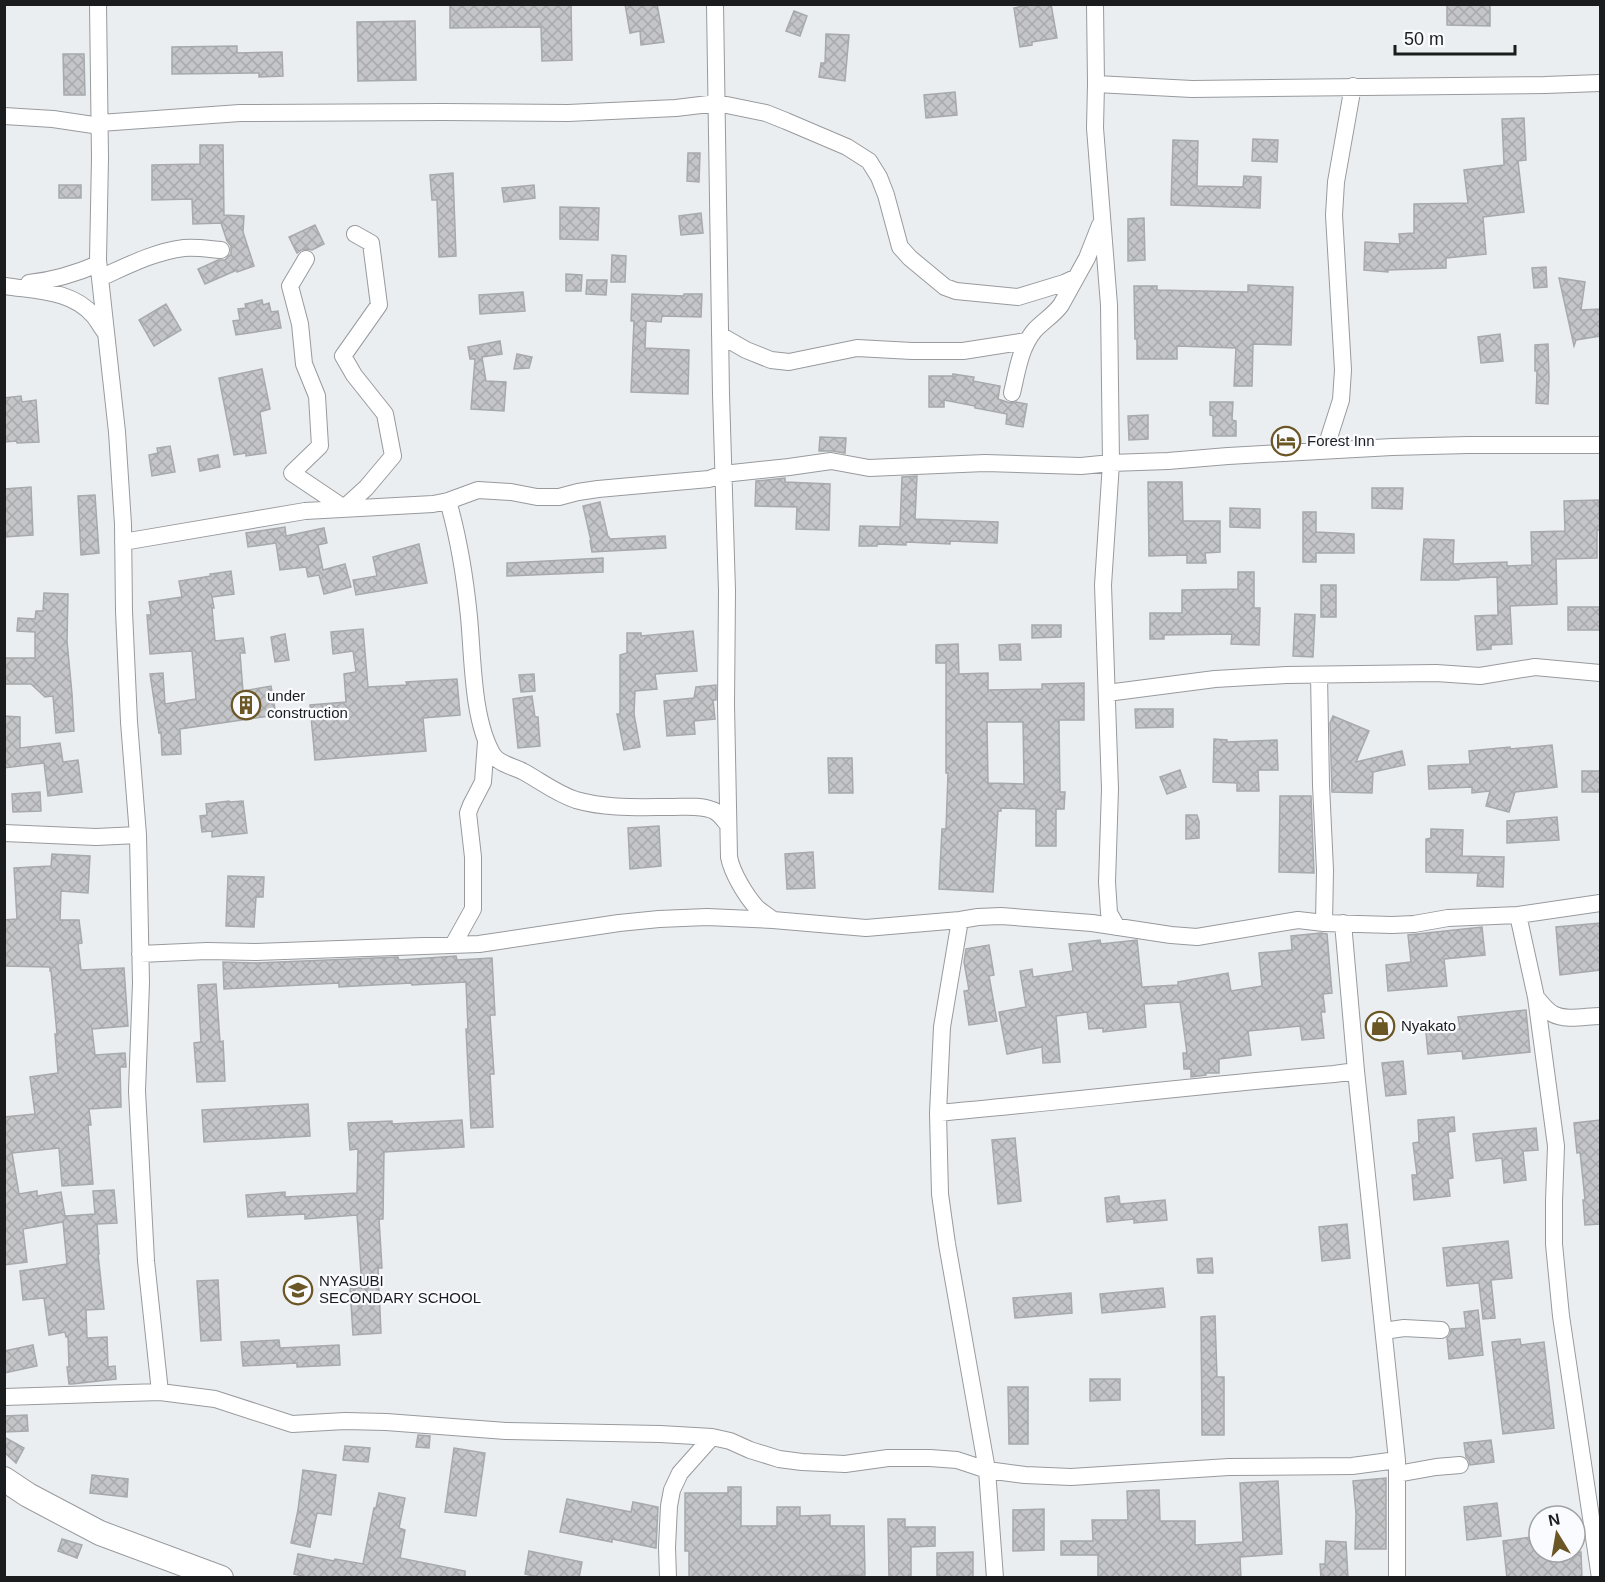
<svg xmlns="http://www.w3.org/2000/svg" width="1605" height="1582" viewBox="0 0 1605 1582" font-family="Arial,sans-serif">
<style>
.building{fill:url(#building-cross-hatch);stroke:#a7a9ac;stroke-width:1.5;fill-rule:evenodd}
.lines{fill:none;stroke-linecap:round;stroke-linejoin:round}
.street-casing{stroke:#989a9d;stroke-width:18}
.secondary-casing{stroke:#989a9d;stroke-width:26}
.street{stroke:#fff;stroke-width:16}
.secondary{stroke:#fff;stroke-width:24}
.labels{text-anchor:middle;stroke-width:4.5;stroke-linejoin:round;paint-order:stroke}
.poi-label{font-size:15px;fill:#1b1c1d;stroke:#f9fbfe;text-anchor:start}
</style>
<defs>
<pattern id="building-cross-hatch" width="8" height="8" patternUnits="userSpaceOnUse" patternTransform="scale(1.5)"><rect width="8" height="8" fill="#c3c5c8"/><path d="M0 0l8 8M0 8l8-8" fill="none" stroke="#a7a9ab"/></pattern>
</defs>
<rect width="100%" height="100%" fill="#ebeef1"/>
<!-- building -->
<path class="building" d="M450 4H571L572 60 542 61 541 27 450 28Z
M625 4H657L664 42 641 45 640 31 630 33Z
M1034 4H1051L1057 38 1032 42V45L1020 47 1014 8Z
M1447 4H1490V26L1447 25Z
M794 11 807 16 800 36 786 31Z
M415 21 416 80 358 81 357 22Z
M826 34 849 35 845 81 819 77 821 63H825Z
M237 46V53L282 52 283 76 259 77V73L172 74V47Z
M63 54H84L85 95H64Z
M955 92 957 115 926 118 924 95Z
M1524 118 1526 160 1518 161 1524 212 1483 217 1486 254 1446 258V268L1388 270V272L1364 270 1365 242 1400 244 1399 234 1414 233V204L1468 203 1464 170 1504 165 1502 119Z
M1253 139 1278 140 1277 162 1252 161Z
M1173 140 1198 141 1197 186 1243 187 1244 176 1261 177 1260 208 1171 205Z
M200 145H223L224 215 244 216 243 232 254 266 237 272V270L205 284 198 269 218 260H225L231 254V246L227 241 221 223 193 224 192 199 152 200V165L200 164Z
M688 153H700L699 182 687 181Z
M453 173 456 256 439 257 437 200H432L430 175Z
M59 185H81V198H59Z
M534 185 535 198 504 202 502 188Z
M560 207 599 208 598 240 560 239Z
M701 213 703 233 681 235 679 216Z
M1144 218 1145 260 1128 261V219Z
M315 225 324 244 312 250 307 249 301 250 297 253 289 237Z
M612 255 626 256 625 282H611Z
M1546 267 1547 287 1534 288 1532 268Z
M566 274 582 275 581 291H566Z
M1559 278 1585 282 1581 310 1600 309V336L1576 340 1574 346Z
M587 280H607L606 295 586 294Z
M1248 285 1293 287 1291 345 1253 344 1252 386H1234L1236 348 1177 346V359H1137V339H1135L1134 286H1157V290L1248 292Z
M523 292 525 311 480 314 479 295Z
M632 294 684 296V294H702L701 317 662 316 661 322 646 321 645 348 689 350 688 394 631 392 634 321H631Z
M262 300 263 305 269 303 271 312 278 311 281 328 236 335 233 321 240 320 238 309 246 308 245 304Z
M166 304 181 330 154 346 139 320Z
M1500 334 1503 361 1481 363 1478 337Z
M500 341 502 354 482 357 486 381 506 382 504 411 471 409 475 359H470L468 347Z
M1548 344 1549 378 1548 404 1536 403 1537 371H1535V345Z
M517 354 532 357 529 368 514 369Z
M262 369 270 409 260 412 266 453 246 456V453L234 455 219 378Z
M953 374 974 377 973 381 1000 386 998 399 1010 403 1016 402 1027 404 1023 427 1006 424 1007 414 975 408V406L944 400V407H929V376H953Z
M21 396 22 402 36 400 39 442 17 443V441L4 442V398Z
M1210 402H1233L1232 420 1236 421V436H1213V416L1210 415Z
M1148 415V439L1129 440 1128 416Z
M820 437 846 438 845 453 833 451H819Z
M170 446 175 472 152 476 149 455 158 453 157 448Z
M218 455 220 467 200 471 198 459Z
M917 476 915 519 998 522 997 543 950 541V544L906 542V545L877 544V546H859L860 526 900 527 902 477Z
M785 478V482L830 484 829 530 796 529 797 507 755 506 756 481Z
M1148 482H1182L1183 521H1220V552L1205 553 1206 563H1187V555L1149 556Z
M31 487 33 535 4 537V489Z
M1372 488H1403L1402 509 1372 508Z
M95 495 99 553 81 555 78 496Z
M1599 500 1600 530H1597V558L1556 559 1557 604 1510 606 1512 644 1491 645V649L1477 650 1475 616 1498 615 1497 577 1459 579V580H1421L1424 539 1454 540 1453 564 1507 562V566L1532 565 1531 532 1565 531 1564 501Z
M600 502 608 537H609L610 539 665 536 666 548 592 552 590 541H591L583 506Z
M1230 508 1260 509V528L1230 527Z
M1303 512H1316V532L1354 534V553H1316V562H1303Z
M285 527 286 536 324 528 327 543 318 545 323 570 345 564 351 587 324 594 319 575 308 577 306 567 280 570 276 543 248 547 246 533Z
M419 544 427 583 356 595 353 580 377 576 373 557Z
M603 558V572L507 576V563Z
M231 571 234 594 212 597 214 608H212L215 641 243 638 245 653H240L243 691 271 686 276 715 180 729 181 754 162 755 161 732 159 733 150 674 163 673 165 704 196 699 192 651 150 654 147 615H151L149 602 182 597 179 581 211 576 210 574Z
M1238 572H1254V608H1260L1259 645 1231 644 1232 634 1164 635V639H1150V613H1182V590L1238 589Z
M1321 585H1336V617H1321Z
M44 593 68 594 67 641 72 694 74 731 56 733 53 696 45 697 31 684H4V658H35V632L17 631 18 618 35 619 36 611H43Z
M1568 607H1600V630H1568Z
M1295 614 1315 615 1313 657 1293 656Z
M1032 625H1061V637L1032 638Z
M363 629 368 687 407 685 406 682 457 679 460 715 423 718 426 751 315 760 310 705 346 702 344 674 356 672 353 651 333 654 331 632Z
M693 631 697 671 655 674 657 689 635 691 634 714 640 747 624 750 617 714H620V655L627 653V633H641V636Z
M285 634 289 660 275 662 271 637Z
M958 644 959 674 988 673V690L1042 689V684L1084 683V720H1059L1060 792H1065L1064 809H1056V846H1036V809L1001 808V811H998L993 892 939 889 942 829H946L948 773H946V663H936V645ZM987 722H1023L1024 784 988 783Z
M1020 644 1021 660H1000L999 645Z
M534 674 535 691 521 692 519 675Z
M716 685V700H713L715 719 694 721 695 734 667 736 664 701 694 698 696 687Z
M532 696 535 717H538L540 746 518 748 513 699Z
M1135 709H1173V727L1136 728Z
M4 716 20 717V748L60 743 63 762 78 760 82 792 48 796 44 763 4 768Z
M1333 716 1369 731 1356 762 1402 751 1405 765 1373 772 1372 793 1332 792 1330 723Z
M1214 739 1227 740V742L1277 740 1278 770H1258L1259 791H1237V783L1213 782Z
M1552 745 1557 787 1515 792 1509 812 1486 806 1490 791 1472 793V787L1429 789 1428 766 1470 764 1469 751 1510 747V749Z
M828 758H852L853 793H829Z
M1180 770 1186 787 1167 794 1160 777Z
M1582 771H1600V792H1582Z
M40 792 41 811 13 812 12 794Z
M1280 796H1311L1314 873 1279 872Z
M229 801 230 802 243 801 247 833 212 837V831L202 832 200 816 207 815 206 804Z
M1186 815H1197L1199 821V838L1186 839Z
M1557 817 1559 840 1507 843V821Z
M659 826 661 866 630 869 628 828Z
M1431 829 1463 830 1462 856 1504 857 1503 887 1477 886 1478 873 1426 872V839L1431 838Z
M813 852 815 888 787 889 785 854Z
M52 854 90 856 88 893 61 891 60 920H79L82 943 78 944 81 970 124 968 128 1026 92 1029 95 1055 125 1053 126 1067H120L121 1107 89 1109 91 1125H88L93 1184 62 1186 59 1148 12 1153 19 1194 37 1191V1196L61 1192 65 1216 95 1214 93 1191 114 1190 117 1223 97 1224 99 1254H98L104 1309 86 1310 87 1338 107 1337 108 1367 115 1366 116 1379 72 1384H69L67 1367H69L68 1337H66L65 1332 49 1335 44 1298 23 1300 20 1271 67 1264 63 1222 23 1229 27 1262 4 1265V1117L35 1114 30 1077 58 1073 55 1034H57L51 971H50V967L4 966V920L17 919 14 868 51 866Z
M228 876 264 877 263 897H256L254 927 226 926Z
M1600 923V970L1560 975 1556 927Z
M1482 927 1485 955 1444 959 1447 986 1388 991 1386 965 1411 962 1408 935Z
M1321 933 1327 934 1332 993 1323 994 1325 1012H1321L1324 1038 1302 1040 1300 1026 1248 1031 1251 1055 1219 1059V1073H1206V1075L1191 1077V1069H1184L1183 1053H1187L1180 1002 1144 1004 1146 1027 1103 1032V1028L1089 1029 1087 1012 1056 1016 1060 1062 1043 1063 1042 1047 1007 1054 999 1012 1026 1007 1020 971 1032 969 1033 977 1073 971 1069 944 1100 940 1101 944 1137 940 1142 987 1178 985V982L1228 973 1231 991 1262 986 1259 953 1292 950 1291 936Z
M989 945 994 975 989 976 997 1021 969 1025 964 991 969 990 964 962 966 949Z
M456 956 457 960 492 958 495 1015H490L494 1074H490L493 1127 471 1128 466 1029H468L466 982 412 985 411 983 339 987V983L224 989 223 962 256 963 398 957 399 960Z
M216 984 220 1042 223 1041 225 1081 197 1082 194 1043 201 1042 198 985Z
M1526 1010 1530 1052 1463 1059 1462 1051 1428 1054 1426 1033 1460 1029 1458 1017Z
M1403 1061 1406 1094 1386 1096 1382 1063Z
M308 1104 310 1136 204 1142 202 1110Z
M1454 1117 1455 1131 1448 1132 1453 1178 1448 1179 1450 1196 1414 1200 1412 1175H1417L1413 1143 1419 1142 1418 1120Z
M462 1120 464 1147 384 1152 383 1219H379L382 1268H378L381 1333 353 1335 350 1288H362L357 1215 305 1219V1214L248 1217 246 1195 285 1192V1197L357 1193 358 1149 350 1150 348 1123 392 1121V1124Z
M1600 1120V1224L1585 1225 1583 1200H1585L1580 1152 1577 1153 1574 1123Z
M1536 1128 1538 1150 1523 1151 1526 1180 1504 1183 1502 1158 1476 1161 1473 1134Z
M1015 1138 1021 1201 998 1204 992 1140Z
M1119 1196 1120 1204 1165 1200 1167 1220 1134 1223V1219L1107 1222 1105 1198Z
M1347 1224 1350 1258 1322 1261 1319 1227Z
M1508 1241 1512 1278 1491 1280 1495 1318 1483 1319 1479 1283 1447 1286 1443 1248Z
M1212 1258 1213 1273H1198L1197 1259Z
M218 1280 221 1340 201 1341 197 1281Z
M1163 1288 1165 1307 1102 1313 1100 1294Z
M1071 1293 1072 1313 1015 1318 1013 1298Z
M1478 1310 1483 1355 1449 1359 1447 1338 1450 1335 1451 1329 1466 1328 1464 1312Z
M1215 1316 1217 1377H1224V1435H1202L1201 1317Z
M1520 1339 1521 1345 1544 1342 1554 1428 1503 1434 1492 1342Z
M279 1340 280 1348 339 1345 340 1365 297 1367V1363L243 1366 241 1342Z
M33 1345 37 1366 4 1373V1351Z
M1090 1379H1120V1400L1090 1401Z
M1008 1387H1028V1444H1009Z
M27 1415 28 1431 4 1432V1416Z
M418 1435 430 1436 429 1448 416 1447Z
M4 1437 24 1448 16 1463 4 1452Z
M1491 1440 1494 1462 1470 1465 1469 1460 1466 1457 1464 1443Z
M345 1446 370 1448 368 1462 343 1460Z
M454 1448 485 1453 476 1516 445 1512Z
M303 1470 336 1475 331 1515 317 1513 310 1547 291 1543 298 1510Z
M92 1475 128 1479 127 1497 90 1493Z
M1386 1478V1549H1355L1356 1513 1353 1481Z
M1278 1481 1282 1554 1240 1557 1241 1578H1098V1555H1061V1541H1093L1092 1520H1128L1127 1491 1159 1490 1160 1521H1195V1545L1243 1542 1240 1483Z
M728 1487H741V1526H777V1507H800V1516L830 1515V1526H864L865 1575 829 1576V1578H689V1551H685V1493H728Z
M379 1493 405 1498 399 1528 405 1530 400 1558 465 1571V1578H310L294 1574 298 1554 334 1561 335 1559 363 1564 374 1508H376Z
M567 1499 631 1512 633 1502 658 1507 656 1548 612 1539V1542L560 1532Z
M1497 1503 1501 1536 1467 1540 1464 1507Z
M1044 1509V1550L1013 1551V1510Z
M888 1519H905V1527H935V1546L911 1547V1578H889Z
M1539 1536V1552H1581L1582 1578H1507L1503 1541Z
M62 1539 82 1545 77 1558 58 1551Z
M1326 1541 1346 1542 1348 1578H1321L1320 1564H1325Z
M529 1551 582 1562 579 1578H542L525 1574Z
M973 1552V1578H937V1553Z"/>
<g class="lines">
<!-- street casing -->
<g class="street-casing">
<path id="street" d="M98 4 100 158 98 260 117 432 123 524 124 611 129 722 138 835 141 983 137 1091 146 1261 160 1392
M715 4 721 394 727 591 726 704 729 857C732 873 746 896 757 908 762 912 768 916 773 920
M1095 4 1096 84 1095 128 1109 305 1111 463 1103 585 1110 789 1107 882 1109 913 1117 927
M1096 84 1192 89 1545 85 1600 83
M4 116 53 119 100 126
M100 123 240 113 442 112 568 113 676 108 717 103 766 113 786 121 847 147 869 161 879 177 886 195 900 247 910 258 945 287 956 291 1018 297 1064 283 1075 278
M306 259 290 286 300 324 304 364 317 396 320 446 292 473 344 508 366 488 393 456 385 414 354 375 343 356 379 305 371 243 355 234
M100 278C127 266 153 252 184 248 196 247 209 249 221 250
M29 283C55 280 75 274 98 264
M5 286C36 291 72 290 94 316 98 321 101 327 105 332
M720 335 746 350 771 360 789 362 857 348 912 351H963L1027 341
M1012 393C1017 372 1020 348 1034 331 1042 322 1054 315 1061 305L1087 258 1100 225
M1325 450 1341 400 1343 370 1334 215 1336 182 1353 86
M448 501C459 539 465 577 469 617 473 658 472 719 493 755 499 764 515 767 524 772 542 782 557 794 576 800 607 809 640 807 671 807 684 807 700 805 712 810 719 812 724 820 728 825
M123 542 305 511 433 504 448 501 478 490 511 492 537 497H559L578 492 598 489 709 479 723 474 789 467 831 461 869 468 985 463 1081 466 1111 463 1168 461 1228 456 1392 447 1468 445H1600
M1319 675 1321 785 1325 870 1324 923
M1107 693 1215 679 1286 675 1436 673 1480 676 1535 667 1600 673
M4 833 96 837 138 835
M1518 915 1536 997 1556 1146 1554 1201V1244L1561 1316 1600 1578
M960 920 942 1027 938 1113 940 1194 947 1244 987 1470 995 1578
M1343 923 1356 1071 1397 1460V1578
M453 945 473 909V857L468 813 471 805 483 782 486 742
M140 954 207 951 256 952 479 944 619 923 659 919 707 917 773 920 866 928 960 920 978 917 1001 916 1092 923 1171 935 1197 937 1298 920 1324 923 1392 925 1414 924 1448 918 1518 915 1600 903
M1536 997C1541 1003 1546 1010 1553 1014 1566 1021 1586 1016 1600 1016
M938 1113C1070 1101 1202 1085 1334 1074L1356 1071
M1384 1331 1404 1328 1441 1330
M4 1397 160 1392 215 1399 292 1424 345 1421 386 1422 506 1431 660 1434 712 1437 730 1441 750 1450 779 1459 802 1462 845 1464 888 1458H930L957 1460 987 1470 1025 1475 1071 1477 1229 1467 1352 1466 1397 1460
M1397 1474 1436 1467 1460 1465
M668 1578 667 1547 669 1506 672 1490 680 1473 712 1437"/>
</g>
<!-- secondary casing -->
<g class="secondary-casing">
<path id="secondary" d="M4 1479 28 1495 100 1533 221 1578"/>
</g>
<!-- street -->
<use href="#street" class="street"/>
<!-- secondary -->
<use href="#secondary" class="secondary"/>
</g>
<!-- icons -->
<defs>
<g id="hotel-ring" transform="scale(1.5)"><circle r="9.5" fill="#f9fbfe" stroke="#6b5625" stroke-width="1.5"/><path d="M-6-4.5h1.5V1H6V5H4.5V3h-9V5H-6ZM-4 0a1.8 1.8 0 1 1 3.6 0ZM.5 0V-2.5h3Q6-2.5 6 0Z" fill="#6b5625"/></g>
<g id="building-ring" transform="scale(1.5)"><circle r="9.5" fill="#f9fbfe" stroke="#6b5625" stroke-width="1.5"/><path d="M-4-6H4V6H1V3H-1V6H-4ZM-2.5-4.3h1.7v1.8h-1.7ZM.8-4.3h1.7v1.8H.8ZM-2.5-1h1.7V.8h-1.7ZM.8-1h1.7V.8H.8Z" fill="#6b5625"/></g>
<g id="shop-ring" transform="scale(1.5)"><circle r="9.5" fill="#f9fbfe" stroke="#6b5625" stroke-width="1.5"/><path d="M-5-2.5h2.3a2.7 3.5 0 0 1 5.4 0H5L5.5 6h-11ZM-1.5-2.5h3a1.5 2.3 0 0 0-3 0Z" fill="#6b5625"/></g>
<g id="school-ring" transform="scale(1.5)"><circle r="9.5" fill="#f9fbfe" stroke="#6b5625" stroke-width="1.5"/><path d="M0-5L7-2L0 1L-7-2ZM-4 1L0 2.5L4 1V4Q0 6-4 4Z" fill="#6b5625"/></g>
</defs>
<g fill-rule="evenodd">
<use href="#hotel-ring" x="1286" y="441"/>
<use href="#building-ring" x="246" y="705"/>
<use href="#shop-ring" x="1380" y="1026"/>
<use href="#school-ring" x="298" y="1290"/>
</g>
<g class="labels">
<!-- poi labels -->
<g class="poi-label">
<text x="1307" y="446">Forest Inn</text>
<text x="267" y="701">under<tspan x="267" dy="17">construction</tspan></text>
<text x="1401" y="1031">Nyakato</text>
<text x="319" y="1286">NYASUBI<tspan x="319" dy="17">SECONDARY SCHOOL</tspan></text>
</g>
</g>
<!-- border -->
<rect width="1605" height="1582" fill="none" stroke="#1b1c1d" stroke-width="12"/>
<!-- north arrow -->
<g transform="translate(1557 1534) rotate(349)"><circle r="28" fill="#f9fbfe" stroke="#a0a2a4" stroke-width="1.5"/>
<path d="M0-4.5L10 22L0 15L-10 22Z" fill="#6b5625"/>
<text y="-9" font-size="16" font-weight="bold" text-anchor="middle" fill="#1b1c1d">N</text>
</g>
<!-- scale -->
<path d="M1395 45v9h120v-9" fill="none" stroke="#1b1c1d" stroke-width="3"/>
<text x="1404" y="45" font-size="18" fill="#1b1c1d" stroke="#f9fbfe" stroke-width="4.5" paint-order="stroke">50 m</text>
</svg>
